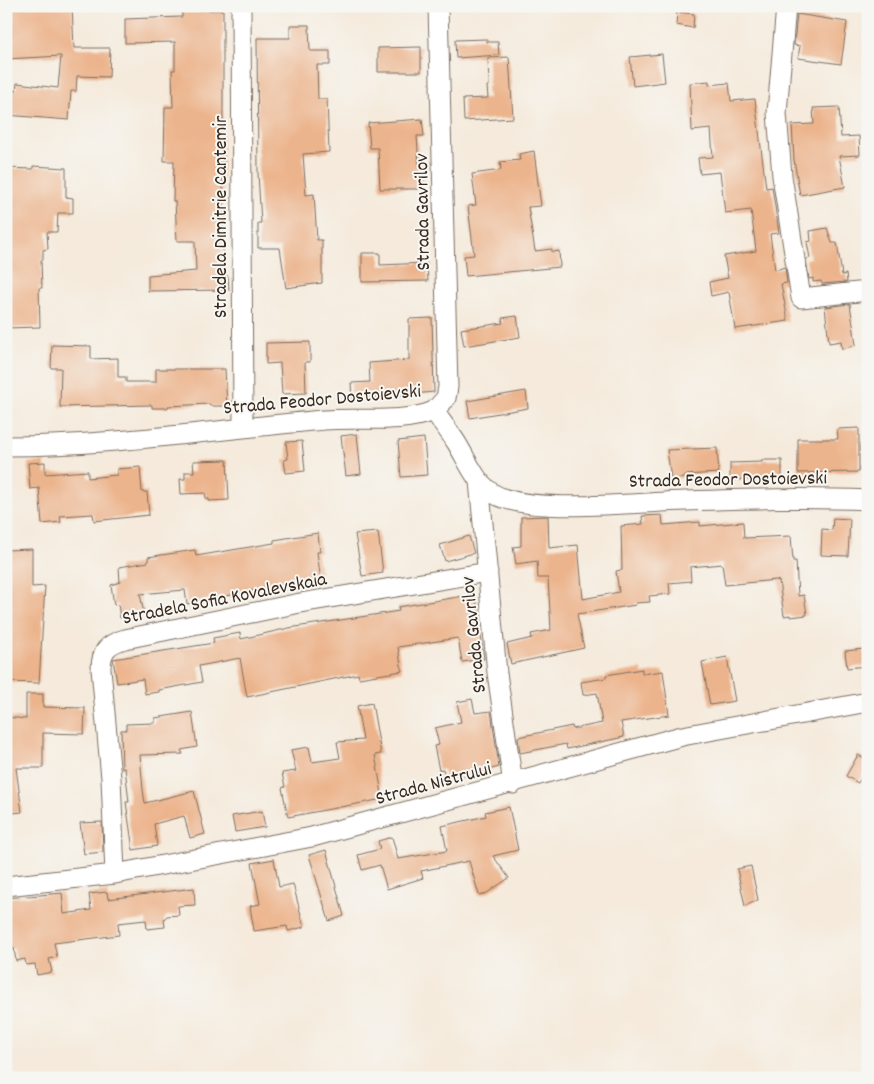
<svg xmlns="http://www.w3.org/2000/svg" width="874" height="1084" viewBox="0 0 874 1084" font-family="Dekko,sans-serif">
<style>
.building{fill:#ecb48c}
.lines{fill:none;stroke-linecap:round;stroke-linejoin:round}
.minor-casing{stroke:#7c6d60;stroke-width:21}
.minor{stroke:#fff;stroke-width:19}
.labels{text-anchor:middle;stroke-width:4;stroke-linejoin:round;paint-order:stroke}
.street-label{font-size:20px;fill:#3b2a1e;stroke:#f6f6f2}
</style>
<rect width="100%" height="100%" fill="#f6f6f2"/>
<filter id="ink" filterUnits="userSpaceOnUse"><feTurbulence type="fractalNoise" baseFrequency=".02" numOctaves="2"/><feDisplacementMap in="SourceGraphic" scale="10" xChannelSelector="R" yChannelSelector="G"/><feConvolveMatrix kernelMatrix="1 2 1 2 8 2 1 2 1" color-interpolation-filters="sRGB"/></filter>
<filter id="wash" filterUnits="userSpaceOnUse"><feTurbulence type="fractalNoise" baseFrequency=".0096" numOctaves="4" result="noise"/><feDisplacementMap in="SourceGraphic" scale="20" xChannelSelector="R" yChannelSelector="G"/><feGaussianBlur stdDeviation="1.12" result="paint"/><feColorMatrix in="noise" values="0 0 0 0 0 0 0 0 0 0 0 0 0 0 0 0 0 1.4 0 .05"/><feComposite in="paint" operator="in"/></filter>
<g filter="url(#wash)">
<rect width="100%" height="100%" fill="#f5eadb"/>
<g id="blocks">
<!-- building -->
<path class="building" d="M6 6H72L74 48H110L109 77 77 76 76 91H71L69 120 6 115 8 91H16L17 83 58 88 61 56 6 59Z
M182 10H223V276H228L229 290 148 291V275L196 271 195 241H177L175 201H173L174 161H164L165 107H173L172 70H175V42L125 43V19L182 17Z
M677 12 694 14 693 28 676 25Z
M797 14 847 22 841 64 798 58 800 46 794 45Z
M290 25H309L310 51H330V65H317L318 99H327L329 152 303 154 306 195 314 194 317 240H322V283L286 288 280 248H258V223H261L258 173 257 38H290Z
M487 39V42H498L499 55 456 58 455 40Z
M421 47V72H378V48Z
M662 54 665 82 633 86 630 57Z
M509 57 513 118 464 121 463 99 488 98 487 86H489L488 58Z
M709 81V85L729 83 731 101 755 99 766 188 772 187 779 233 770 234 775 270 785 267 787 283 781 284 788 321 735 329 729 292 711 296 709 282 728 278 724 256 756 251 751 210 725 213 720 172 700 174 698 158 713 157 711 129 692 131 690 83Z
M839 107 841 137 859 136 860 155 839 156 845 187 800 195 794 160 792 125 814 124 813 108Z
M422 119 424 136H417L419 166H423L424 180H418L419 189H380L378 148H370L368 123Z
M534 151 541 206 528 207 535 251 552 249V252L559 251 560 267 466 276 464 256 474 255 468 206 476 205 472 174 501 170 500 162 520 160 519 154Z
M33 166 66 168V197L73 198V213H58L57 232H47L48 249 43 250V260H41L42 288H39L40 327 6 328V168L33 169Z
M827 228 832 243H837L842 275 846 274 847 282 822 284 821 281 813 282V278L809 279 806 259 810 258 807 242 811 241 810 231Z
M362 253H380V265L427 263 428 281 362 282Z
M850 304 856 345 842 349 841 341 829 343 825 307Z
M517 316 520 337 464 346 461 329 503 323 502 318Z
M432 318 434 392 352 400 351 383 370 382 369 363 409 360V319Z
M310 342V362H305L306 393 282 394 280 363 266 364V343Z
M52 345 91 346V359L118 358V377H126V382H156V369H225L227 406H210V404L168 406V408H152V405L60 407 61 368H51Z
M526 391 528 408 470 418 467 401Z
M859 428V472L798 473V439H838L837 429Z
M357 434 361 474 346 476 341 436Z
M424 438 427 475 401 477 398 441Z
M302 441 305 471 286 473 284 460 288 459 286 442Z
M717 448 719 473 685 475V478L671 479 667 450Z
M227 460 229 500 209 501V499H206L205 493 181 494 180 479H185V472H194L193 461Z
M762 460H782V477L730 480V463L762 462Z
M45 462V474L88 471V478L117 475V469L140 467 142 492H147L149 515 94 521 93 514 60 516 61 522 42 524 39 488 30 489 28 463Z
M662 515 663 525 700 522V526L743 522 744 538 791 536 793 561H796L798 596 804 595 807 615 790 617V615L784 616 779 581 776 580 725 585 722 564 690 567 691 581 669 583 670 594 649 596 650 602 635 603 636 605 577 614 584 648 511 664 507 644 532 638 531 634 551 630 548 578H538L537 561 516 564 513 547 521 546V517L548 516 549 548 578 545 583 599 619 592 616 571 622 570 621 526 643 524 642 516Z
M833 518 850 519 848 556 821 555 822 529 832 530Z
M378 532 383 573 362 576 355 534Z
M318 533 320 552H317L321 581 265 588 187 604 185 590 140 594 144 614 120 618 118 604 114 605 111 585 120 582 119 567 148 562V557L195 550 196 556 274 543V540Z
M469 536 474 553 445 561 440 545Z
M32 549V587L45 586 39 683 6 682V550Z
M464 596 465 599 476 597 484 659 462 662 458 638 398 647 402 671 359 678 358 674 247 697 240 658 199 666 202 682 159 690V692L145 694 143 679 117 683 113 659 214 643 213 638 240 633 241 639 289 628 399 611 398 607Z
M864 649 866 666 847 668 845 651Z
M727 657 735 701 710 705 702 662Z
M642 669V674L663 671 669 715 621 722 624 737 567 749 566 744 520 753 518 737 572 726 573 729 602 723 597 693 583 695 581 682 606 678V675Z
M26 694H43V707L85 708 84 734 43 733V768H16L22 812 6 814V717L26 719Z
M472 699 475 713 491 711 499 767 446 781 443 769 439 770 434 746 439 745 435 728 461 722 457 702Z
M372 703 381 754 375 755 383 799 288 817 282 788 285 787 282 773 296 771 291 750 309 747 312 762 340 758 337 742 363 740 357 706Z
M192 712 197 747 181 750 183 754 140 755 143 790 145 803 194 791 205 834 190 838 184 816 154 824 157 846 133 850 126 802H129L125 768 122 769 121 730H126V724L155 723V718Z
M858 755 868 760V766L858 783 846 776Z
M509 807 518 850 493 856 509 878 487 893 479 895 469 861 421 871 423 878 387 889 380 865 362 870 358 855 380 849 378 841 392 837 398 859 447 851 442 826 486 816 485 812Z
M262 811 265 827 235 832 232 816Z
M102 822 103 852 84 854 80 823Z
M326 850 344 916 329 921 309 855Z
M274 859 279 887 293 884 304 927 288 931 287 926 254 931 250 906 260 904 252 863Z
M751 866 758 900 745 906 737 869Z
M194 888 195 905 178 906 179 915 167 916 164 919 165 927 147 929 146 920 118 923 119 935 54 943 57 957 49 959 52 972 37 975 35 964 26 965 25 959 16 961 14 948 6 949V898L62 893 64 914 91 910 89 894 107 892 108 899Z"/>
</g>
</g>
<g filter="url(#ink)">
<use href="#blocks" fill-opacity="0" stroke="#7c6d60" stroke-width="1"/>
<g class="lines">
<!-- minor casing -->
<g class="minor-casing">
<path id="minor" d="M241 6 243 427
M786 6 777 113 782 176 801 298 868 291
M434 411 446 398 448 387 438 6
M6 446C113 446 219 429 324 420 360 417 401 424 434 411 441 421 449 431 456 442 467 459 475 483 494 494 530 515 640 502 686 501 746 499 807 497 868 500
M479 481 497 673 513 784
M115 874 111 778 101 669C101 651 107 644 125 639L300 603 488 572
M6 886 115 874 312 837 682 736 868 702"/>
</g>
<!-- minor -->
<use href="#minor" class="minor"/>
</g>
</g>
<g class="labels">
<!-- street labels -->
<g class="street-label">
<text transform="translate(421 212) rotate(-91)" y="7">Strada Gavrilov</text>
<text transform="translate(219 217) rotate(-90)" y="7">Stradela Dimitrie Cantemir</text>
<text transform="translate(322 398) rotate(-5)" y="7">Strada Feodor Dostoievski</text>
<text transform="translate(728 478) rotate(-1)" y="7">Strada Feodor Dostoievski</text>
<text transform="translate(224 597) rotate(-11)" y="7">Stradela Sofia Kovalevskaia</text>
<text transform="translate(472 635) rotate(-96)" y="7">Strada Gavrilov</text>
<text transform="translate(433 782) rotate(-15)" y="7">Strada Nistrului</text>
</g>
</g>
<!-- margin -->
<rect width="874" height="1084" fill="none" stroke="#f6f6f2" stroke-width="25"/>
</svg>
